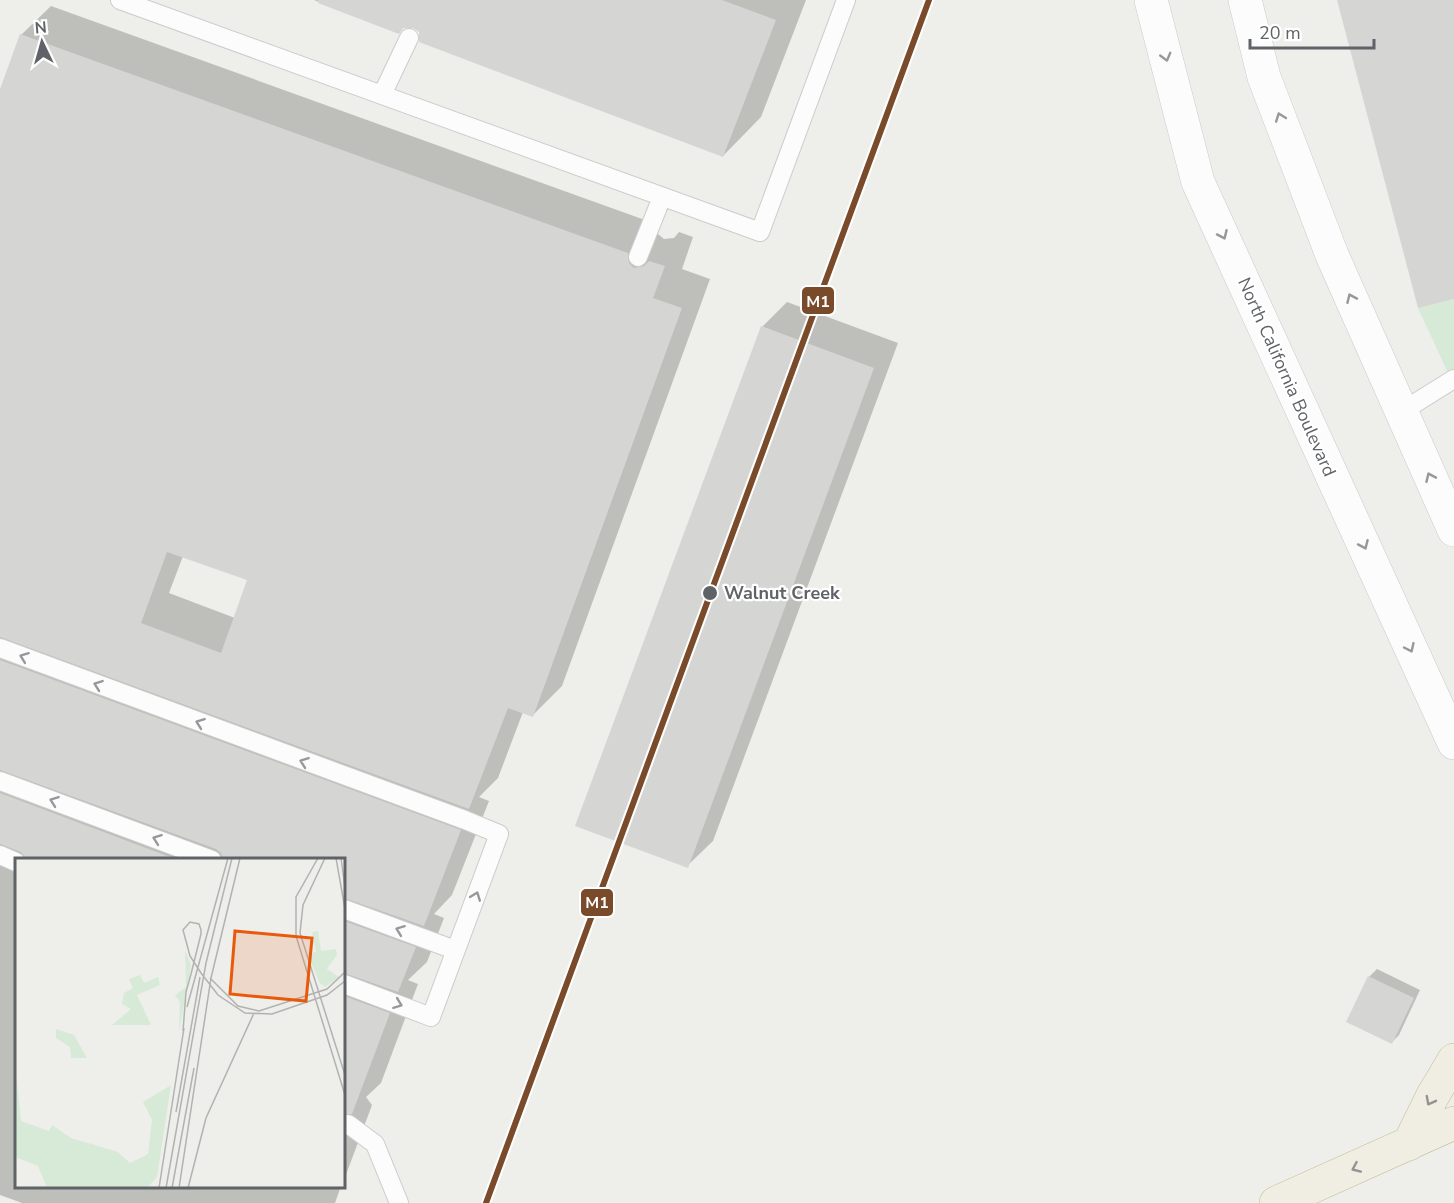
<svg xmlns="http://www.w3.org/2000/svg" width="1454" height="1203" viewBox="0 0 1454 1203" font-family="'Nunito Sans',sans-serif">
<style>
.green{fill:#d7ead8}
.shadow{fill:#0003;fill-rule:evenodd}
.building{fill:#d5d5d3;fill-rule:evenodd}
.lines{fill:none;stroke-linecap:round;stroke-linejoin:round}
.lane-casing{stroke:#cbcccb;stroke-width:20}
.secondary-casing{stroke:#cacaca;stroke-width:34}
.highway-casing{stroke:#c6bc97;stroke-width:34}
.lane{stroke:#fcfcfc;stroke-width:18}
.secondary{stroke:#fcfcfc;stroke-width:33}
.highway{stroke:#f0eee3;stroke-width:33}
.metro-1-casing{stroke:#fff;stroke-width:10}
.metro-1{stroke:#7a4b2a;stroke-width:6}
.oneway{stroke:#96989b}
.oneway2{stroke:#929392}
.stop-dot{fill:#5f6267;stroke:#fff;stroke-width:2}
.labels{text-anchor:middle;stroke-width:4.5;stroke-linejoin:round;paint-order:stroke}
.street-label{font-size:18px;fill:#5f6267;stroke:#fff}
.stop-label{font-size:18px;font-weight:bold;fill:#5f6267;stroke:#fff;text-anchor:start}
.inset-road{fill:none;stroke:#b1b2b2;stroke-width:1.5}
.view{fill:#e8590c;fill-opacity:0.15;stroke:#e8590c;stroke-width:3}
.inset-edge{fill:none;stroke:#5f6267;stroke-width:3}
.line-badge{stroke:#fff;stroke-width:2}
.badge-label{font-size:16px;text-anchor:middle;font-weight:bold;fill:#fff}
</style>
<rect width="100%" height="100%" fill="#eeeeea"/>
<!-- green -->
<path class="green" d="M1454 299V386L1418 308Z"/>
<!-- shadow -->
<path class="shadow" d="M314 0H806L761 117 723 156 420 31 414 26 403 27 398 32Z
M51 6 656 224 658 234 664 239 674 238 679 232 693 237 682 269 710 279 562 686 533 715 523 712 498 778 479 797 489 801 452 895 434 914 444 918 427 962 408 980 418 984 381 1083 366 1097 372 1105 344 1180V860H16V1186H341L335 1203H22L0 1195V94L21 35ZM183 556 249 579 235 618 169 593Z
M787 302 898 343 713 841 687 866 762 327Z
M1377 969 1420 990 1399 1035 1392 1042 1369 977Z"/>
<!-- building -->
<path class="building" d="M318 0H722L776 20 723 157 419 42V32L413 28H403L399 34 318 3Z
M1337 0H1454V299L1418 308Z
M20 34 628 253 629 263 634 268 644 266 649 261 665 266 653 298 682 308 533 717 508 708 469 809 0 637V89ZM167 552 247 580 221 653 141 623Z
M761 326 874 368 688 868 575 826Z
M0 660 461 830 424 926 344 898V860H223L221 853 216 849 0 770Z
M0 793 178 860H27L21 852 0 844Z
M344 921 416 947 398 992 344 973Z
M1368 976 1414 998 1392 1044 1346 1022Z
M344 996 390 1013 352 1114H344Z"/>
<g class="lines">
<!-- lane casing -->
<g class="lane-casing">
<path id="lane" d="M120 0 760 232 846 0
M382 95 409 38
M638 257 662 197
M1401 412 1454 379
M0 648 465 820 499 834 431 1017 344 984
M0 781 212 860
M0 855 16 862
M344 909 455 950
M348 1124 375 1144 399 1203"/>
</g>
<!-- secondary casing -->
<g class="secondary-casing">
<path id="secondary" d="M1151 0 1198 182 1454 743
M1245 0 1264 77 1332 255 1454 530"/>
</g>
<!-- highway casing -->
<g class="highway-casing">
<path id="highway" d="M1409 1144 1432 1097 1454 1060
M1276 1203 1454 1123"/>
</g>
<!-- lane -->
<use href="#lane" class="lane"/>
<!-- secondary -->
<use href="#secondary" class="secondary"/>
<!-- highway -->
<use href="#highway" class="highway"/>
<!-- metro-1 casing -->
<g class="metro-1-casing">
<path id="metro-1" d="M486 1203 929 0"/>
</g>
<!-- metro-1 -->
<use href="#metro-1" class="metro-1"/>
</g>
<!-- one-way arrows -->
<defs><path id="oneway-chevron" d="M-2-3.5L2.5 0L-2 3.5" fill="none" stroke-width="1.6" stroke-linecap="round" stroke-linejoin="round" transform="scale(1.5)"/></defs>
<g class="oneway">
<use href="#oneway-chevron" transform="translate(1166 57) rotate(75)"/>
<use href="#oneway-chevron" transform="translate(1280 117) rotate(-110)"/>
<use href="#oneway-chevron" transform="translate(1223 235) rotate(66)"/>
<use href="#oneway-chevron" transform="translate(1351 298) rotate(-114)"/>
<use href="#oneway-chevron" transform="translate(1430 477) rotate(-114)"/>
<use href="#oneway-chevron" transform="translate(1364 545) rotate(66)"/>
<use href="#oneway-chevron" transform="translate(1410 648) rotate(65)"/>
<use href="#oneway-chevron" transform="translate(24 657) rotate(-159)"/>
<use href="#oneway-chevron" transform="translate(98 685) rotate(-160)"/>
<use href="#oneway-chevron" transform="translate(200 723) rotate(-160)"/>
<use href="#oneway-chevron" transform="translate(304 762) rotate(-160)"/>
<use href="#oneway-chevron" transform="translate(54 801) rotate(-160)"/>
<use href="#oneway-chevron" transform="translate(157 839) rotate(-160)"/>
<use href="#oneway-chevron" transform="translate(476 896) rotate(-69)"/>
<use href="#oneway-chevron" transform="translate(400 930) rotate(-159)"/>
<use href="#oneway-chevron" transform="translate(398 1004) rotate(21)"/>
</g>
<g class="oneway2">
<use href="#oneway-chevron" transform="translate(1430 1101) rotate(118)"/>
<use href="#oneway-chevron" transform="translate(1356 1168) rotate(156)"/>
</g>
<!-- markers -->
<circle class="stop-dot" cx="710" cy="593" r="8"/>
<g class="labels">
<!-- street labels -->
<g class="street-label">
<text transform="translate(1287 377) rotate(66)" y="6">North California Boulevard</text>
</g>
<!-- stop labels -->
<g class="stop-label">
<text x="724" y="599">Walnut Creek</text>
</g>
</g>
<!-- overview -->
<g transform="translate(15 858)">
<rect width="330" height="330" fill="#eeeeea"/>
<path d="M303 73 306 93 321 91 322 97 312 111 324 119 310 129 304 124 293 96 301 94 297 74ZM170 92 176 107 164 175 165 144 160 137 171 129ZM125 117 129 125 143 119 145 127 122 137 136 167H97L116 151 107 146 109 135 118 130 114 121ZM41 171 59 177 72 200H56L55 189 41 180ZM0 207 6 263 34 273 37 267 56 280 103 294 115 305 133 296 137 262 128 244 156 227 142 319 132 330H32L23 308 0 299Z" fill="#d7ead8"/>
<path class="inset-road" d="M303 0 281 39V78L330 237M310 0 288 47 285 75 330 217M321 0 330 51M326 0 330 30M195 120 223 148 244 153 312 131 330 114M172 149 213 0M168 173 171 134 176 116 186 76V72L184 66 175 64 168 72 175 98 186 115 203 137 230 155 257 156 312 137 330 123M161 254 185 119M144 330 169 170M151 330 191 105 217 0M157 330 179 210M164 330 196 120 225 0M173 330 191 260 239 155"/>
<path class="view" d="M220 73 297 80 291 143 215 136Z"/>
<rect width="330" height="330" class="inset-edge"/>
</g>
<g class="line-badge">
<rect x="801" y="286" width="34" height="29" rx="6" fill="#7a4b2a"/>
<rect x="580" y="888" width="34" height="29" rx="6" fill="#7a4b2a"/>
</g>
<g class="badge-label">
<text x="818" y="307">M1</text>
<text x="597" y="908">M1</text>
</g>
<!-- north arrow -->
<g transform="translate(42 42) rotate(355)" stroke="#ffffff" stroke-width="4.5" paint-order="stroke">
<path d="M0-4.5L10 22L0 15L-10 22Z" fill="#5f6267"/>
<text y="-9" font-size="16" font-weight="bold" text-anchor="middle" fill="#5f6267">N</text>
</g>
<!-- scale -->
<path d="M1250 39v9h124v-9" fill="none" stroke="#5f6267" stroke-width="3"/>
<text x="1259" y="39" font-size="18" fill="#5f6267" stroke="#ffffff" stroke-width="4.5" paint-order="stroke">20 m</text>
</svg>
